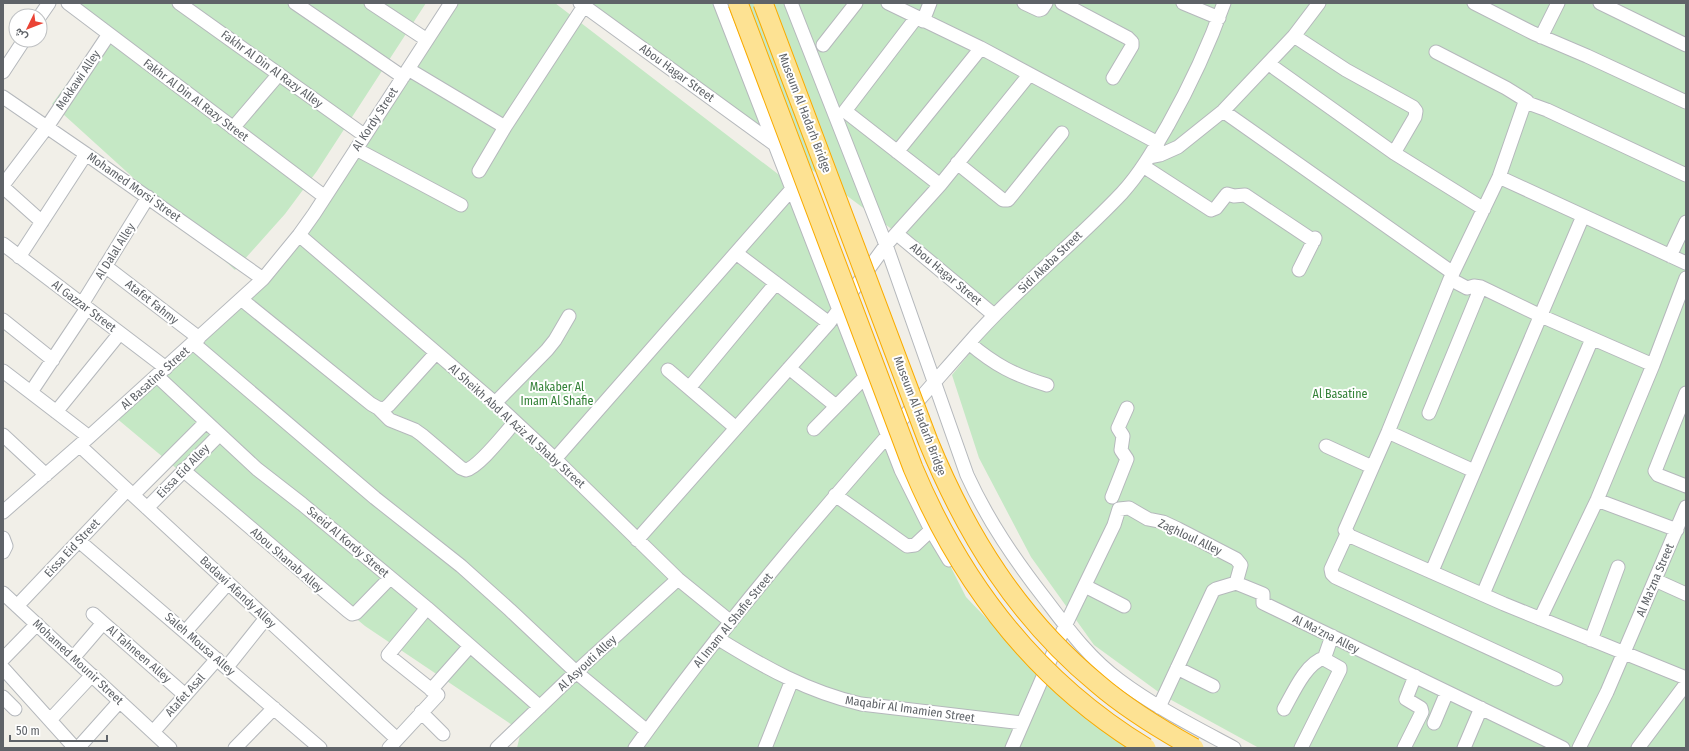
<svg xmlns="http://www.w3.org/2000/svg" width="1689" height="751" viewBox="0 0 1689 751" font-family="'Fira Sans Condensed',Vazirmatn,sans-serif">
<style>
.green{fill:#c5e8c5}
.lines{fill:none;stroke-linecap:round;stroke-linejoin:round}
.minor-casing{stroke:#b5b8bc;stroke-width:15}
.minor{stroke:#fff;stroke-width:13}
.highway-bridge-casing{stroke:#f9ab00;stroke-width:21;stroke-linecap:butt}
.highway-bridge{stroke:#fde293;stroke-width:19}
.labels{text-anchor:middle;stroke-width:4;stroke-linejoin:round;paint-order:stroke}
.street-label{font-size:12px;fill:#5f6368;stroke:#fff}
.park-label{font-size:12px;fill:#348238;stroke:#fff}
</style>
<rect width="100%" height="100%" fill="#f1efe8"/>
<!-- green -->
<path class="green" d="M72 3H426L317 171 285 214 235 270 52 104 106 31Z
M455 3H555L800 191 874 383 877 429 927 520 966 597 1030 664 1135 748H517L521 731 365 626 115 417 270 275Z
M588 3H1686V748H1259L1164 696 1094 645 1031 557 979 458 952 375 1003 312Z"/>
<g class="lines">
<!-- minor casing -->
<g class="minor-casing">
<path id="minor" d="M68 3 325 197
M179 3 364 135
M295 3 403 77
M371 3 427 40
M580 3 774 144
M720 3 901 470 931 530 949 560
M791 3 886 245 967 475C988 521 1015 560 1046 600 1068 629 1089 658 1119 680 1155 707 1195 727 1234 748
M888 3 981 48 1158 143
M1024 3 1039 10 1042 9 1046 3
M1062 3 1128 38 1132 42V46L1113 78
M1183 3 1219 18
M1474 3 1533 33 1587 56 1686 102
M1600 3 1686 45
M40 16 49 3
M916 18 845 111 940 185
M923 21 930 3
M1294 36 1346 70 1413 107 1416 111 1415 117 1394 153
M1541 37 1558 3
M823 45 856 3
M1436 52 1506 88 1527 101
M1269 64 1394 153 1484 209
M408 69 505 127
M3 72 24 40
M3 97 86 154 263 279
M1223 111 1453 273
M233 128 279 74
M356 149 461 205
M897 152 981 48
M1150 157 1160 155 1178 147 1223 111 1294 36 1319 3
M957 163 1003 200H1008L1062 133
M1143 166 1211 210 1216 208 1227 194 1234 196 1245 195 1314 241
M479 171 505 127 584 6
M1686 175 1547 110 1525 102 1499 177 1450 279 1388 432 1345 530 1350 536 1504 604 1686 678
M1499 177 1686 263
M3 185 47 127 109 34
M3 187 42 222
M897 234 994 315
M299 235 495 403 555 459 678 579 731 622
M3 244 166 368
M736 253 829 323
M1670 256 1686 222
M19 257 86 154
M105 266 199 338
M1299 270 1315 238
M1450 279 1467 288 1474 286 1481 287 1541 316 1653 365
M241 299 371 404 378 408 384 409 389 405 436 353
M82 304 148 197
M3 320 53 360
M193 343 375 498 461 566 510 610 576 672 647 731
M969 343C995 365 1014 375 1047 385
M789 368 836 406
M668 370 736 428
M3 371 89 437
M157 376 257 469 302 504 427 608 540 707
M689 388 776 283
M31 392 87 308
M1686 393 1655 471 1658 475 1686 486
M495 403 547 350 555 340 569 316
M378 408 390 420 415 430 422 435 461 468 466 470C479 467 505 433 515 422
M56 412 120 333
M1429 413 1481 287
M814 429 865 377
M1388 432 1474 471
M3 435 46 475
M80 446 397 739
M1326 446 1372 467
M555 459 792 189
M183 470 348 611 352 614 356 613 390 578
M133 495 206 422
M835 495 907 546 915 545 931 530
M1112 497 1127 459 1121 450 1123 436 1118 428 1127 408
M1597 500 1677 530
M147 508 219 435
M3 512 89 437 263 279 299 235 314 214 451 3
M1347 534 1331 569 1332 574 1335 577 1556 679
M3 538 6 546 3 552
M637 540 829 323 886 245 940 185 1029 75
M79 541 320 748
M1432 571 1583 216
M1655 580 1686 594
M1085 586 1124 606
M3 593 170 748
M1483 594 1592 339
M17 606 127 490
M93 614 185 695
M1540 619 1597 500 1653 365 1686 278
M185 632 228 583
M717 638C762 666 808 692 861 704L1022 723
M1591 640 1618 567
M73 658 103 623
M3 659 37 624
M227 667 266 618
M3 668 75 748
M1177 668 1213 686
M431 690 470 646
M3 697 15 709
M1159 707 1213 591 1216 589 1236 583 1263 594V603L1563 748
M1284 709C1293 693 1306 663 1324 658
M421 712 443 734
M50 720 92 675
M1434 723 1447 692
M153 732 217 659
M78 748 120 701
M235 748 274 708
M389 748 438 695 388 655 427 608
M497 748 576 672 678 579
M635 748C736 606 853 475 968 344 1015 290 1073 245 1122 193 1141 172 1154 149 1168 125 1190 86 1209 45 1224 3
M765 748 792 680
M1012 748 1065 626 1114 525 1119 509 1129 508 1148 519 1163 522 1178 529 1236 559 1241 565 1236 583
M1301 748 1340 670V668L1324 659 1332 636
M1404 748 1422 712 1421 708 1406 699 1415 676
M1464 748 1481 708
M1579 748 1607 692 1686 507
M1638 748 1686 684"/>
</g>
<!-- minor -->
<use href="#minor" class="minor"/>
<!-- highway-bridge casing -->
<g class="highway-bridge-casing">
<path id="highway-bridge" d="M738 3 913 468C962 585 1037 682 1146 748
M763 3 928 441C967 536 1018 618 1098 684 1127 709 1160 729 1194 748"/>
</g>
<!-- highway-bridge -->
<use href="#highway-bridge" class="highway-bridge"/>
</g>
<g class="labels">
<!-- street labels -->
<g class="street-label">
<text transform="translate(272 69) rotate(36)" y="4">Fakhr Al Din Al Razy Alley</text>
<text transform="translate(677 73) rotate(36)" y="4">Abou Hagar Street</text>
<text transform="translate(78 80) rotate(-56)" y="4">Mekkawi Alley</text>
<text transform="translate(196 100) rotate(37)" y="4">Fakhr Al Din Al Razy Street</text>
<text transform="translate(805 113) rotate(69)" y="4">Museum Al Hadarh Bridge</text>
<text transform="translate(375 119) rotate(-57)" y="4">Al Kordy Street</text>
<text transform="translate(134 187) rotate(35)" y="4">Mohamed Morsi Street</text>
<text transform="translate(115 251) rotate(-58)" y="4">Al Dalal Alley</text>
<text transform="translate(1050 262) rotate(-44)" y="4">Sidi Akaba Street</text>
<text transform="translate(946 274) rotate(40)" y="4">Abou Hagar Street</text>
<text transform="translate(152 302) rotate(38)" y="4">Atafet Fahmy</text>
<text transform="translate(84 306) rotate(37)" y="4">Al Gazzar Street</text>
<text transform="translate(155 378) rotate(-42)" y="4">Al Basatine Street</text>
<text transform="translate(920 416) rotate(69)" y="4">Museum Al Hadarh Bridge</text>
<text transform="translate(517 426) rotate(42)" y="4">Al Sheikh Abd Al Aziz Al Shaby Street</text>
<text transform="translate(183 471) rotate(-46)" y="4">Eissa Eid Alley</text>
<text transform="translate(1190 537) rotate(25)" y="4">Zaghloul Alley</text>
<text transform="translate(348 542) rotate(40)" y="4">Saeid Al Kordy Street</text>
<text transform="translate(72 548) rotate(-47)" y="4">Eissa Eid Street</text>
<text transform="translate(287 560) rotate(41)" y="4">Abou Shanab Alley</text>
<text transform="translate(1655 580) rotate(-67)" y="4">Al Ma'zna Street</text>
<text transform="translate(238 592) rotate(43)" y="4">Badawi Afandy Alley</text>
<text transform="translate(733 620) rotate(-51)" y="4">Al Imam Al Shafie Street</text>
<text transform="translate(1326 634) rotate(26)" y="4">Al Ma'zna Alley</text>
<text transform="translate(200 644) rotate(41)" y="4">Saleh Mousa Alley</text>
<text transform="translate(139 654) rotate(41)" y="4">Al Tahneen Alley</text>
<text transform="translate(78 662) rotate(43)" y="4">Mohamed Mounir Street</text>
<text transform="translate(587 663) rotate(-43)" y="4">Al Asyouti Alley</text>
<text transform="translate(185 695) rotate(-48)" y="4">Atafet Asal</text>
<text transform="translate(910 709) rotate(8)" y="4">Maqabir Al Imamien Street</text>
</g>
<!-- park labels -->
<g class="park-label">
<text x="557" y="391">Makaber Al<tspan x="557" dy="14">Imam Al Shafie</tspan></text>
<text x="1340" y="398">Al Basatine</text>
</g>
</g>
<!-- border -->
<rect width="1689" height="751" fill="none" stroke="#5f6368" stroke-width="8"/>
<!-- north arrow -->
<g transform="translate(28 28) rotate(227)"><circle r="19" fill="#ffffff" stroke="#bfc1c3"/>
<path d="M0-3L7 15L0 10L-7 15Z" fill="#ea4335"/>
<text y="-6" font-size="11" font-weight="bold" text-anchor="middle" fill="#5f6368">ش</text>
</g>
<!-- scale -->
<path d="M10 735v6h97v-6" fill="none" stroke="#5f6368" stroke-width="2"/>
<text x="16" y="735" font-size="12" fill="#5f6368" stroke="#ffffff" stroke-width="3" paint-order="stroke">50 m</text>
</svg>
